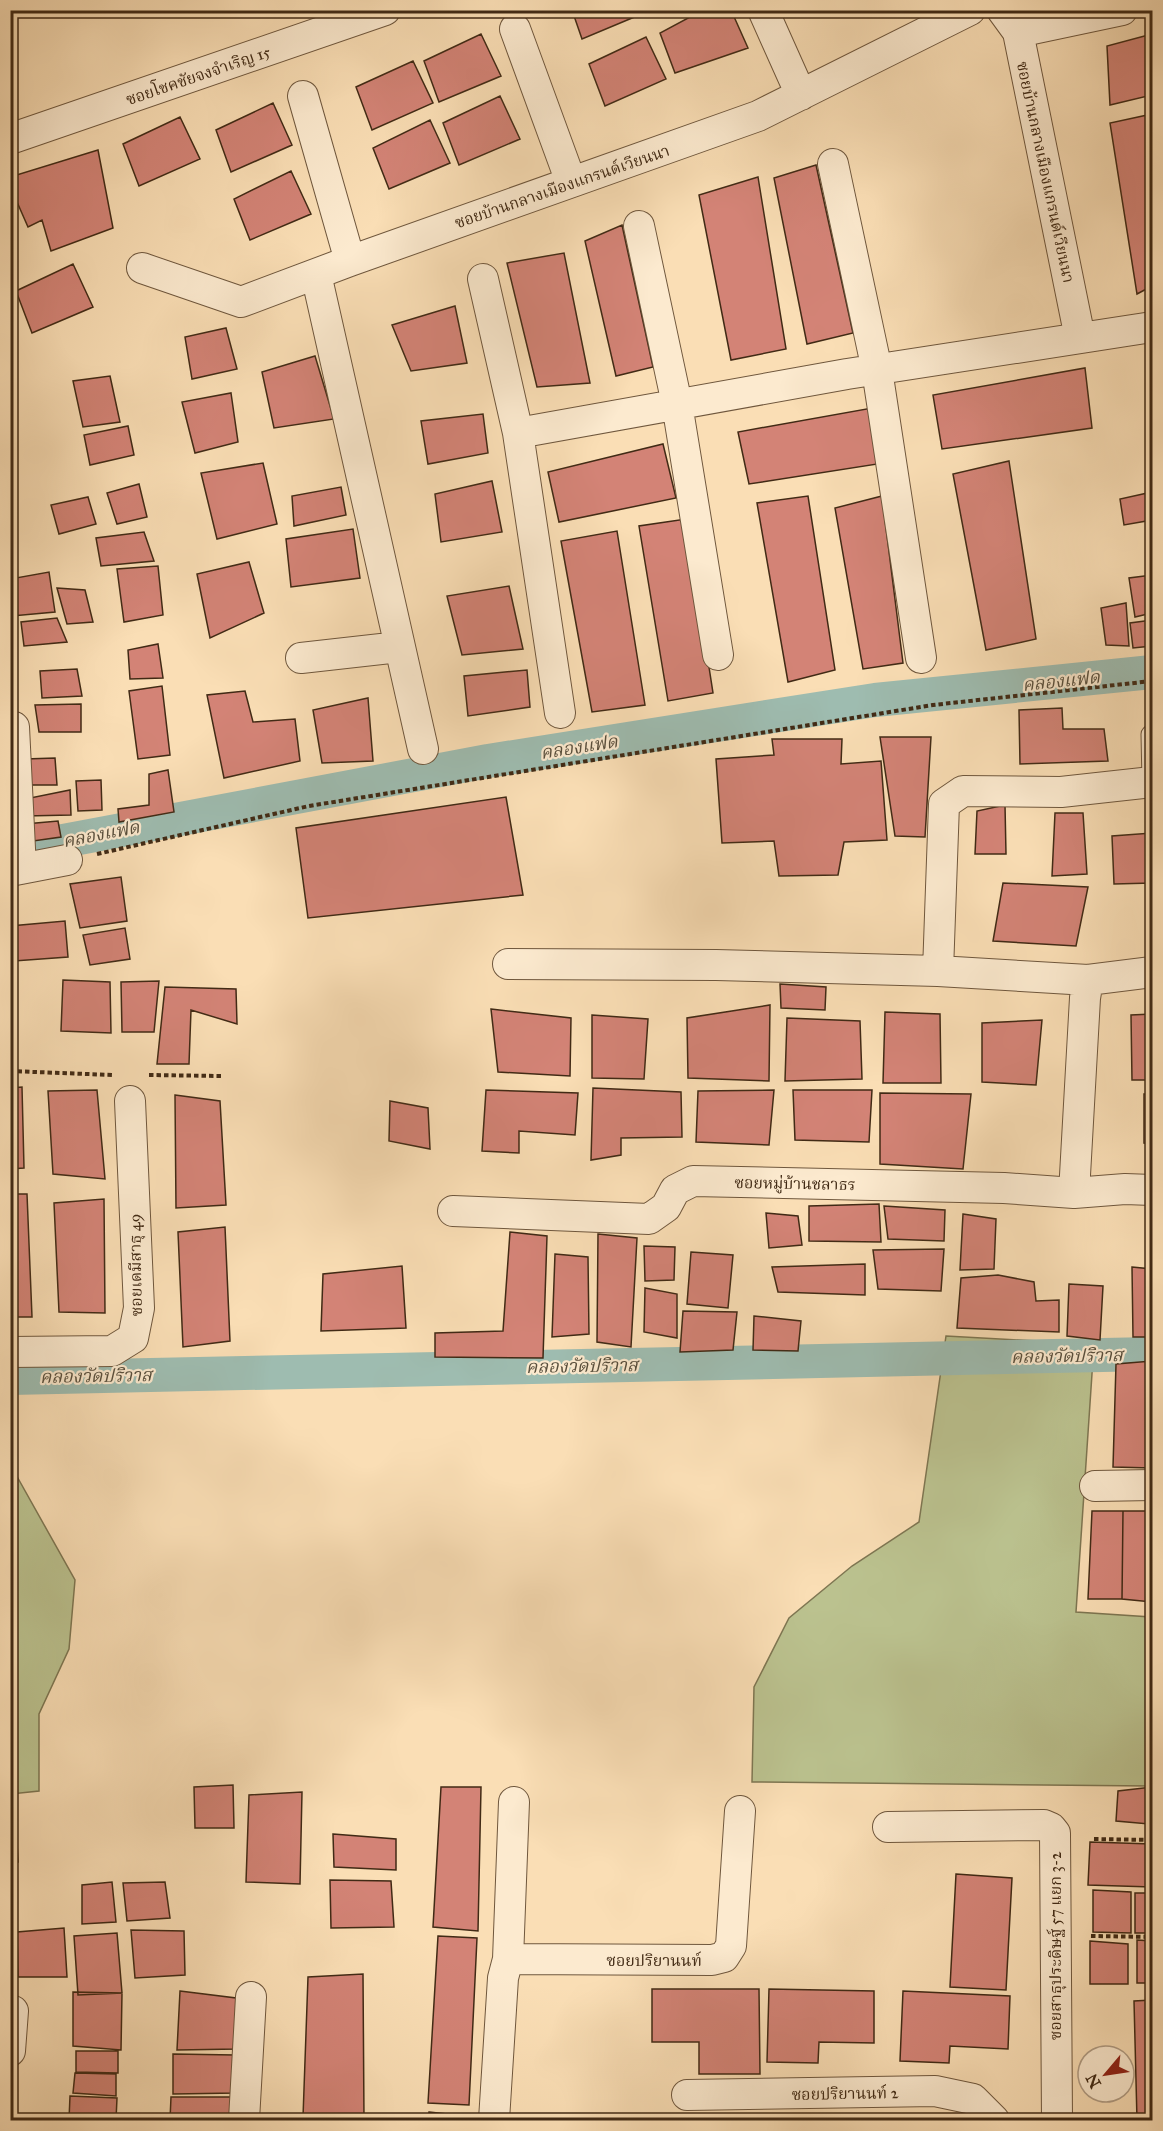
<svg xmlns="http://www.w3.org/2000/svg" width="1163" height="2131" viewBox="0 0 1163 2131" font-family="'IM FELL Great Primer','Noto Serif Thai',serif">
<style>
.green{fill:#bbc28f;stroke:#7e7652;stroke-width:1.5}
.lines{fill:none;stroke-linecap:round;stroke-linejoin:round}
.canal{stroke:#9ebcb0;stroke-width:34}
.building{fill:#d38376;stroke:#412a15;stroke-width:1.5}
.lane-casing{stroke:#6f573d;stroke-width:17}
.street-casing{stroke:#6f573d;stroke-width:32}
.path{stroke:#412a15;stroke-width:4;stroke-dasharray:4.5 3;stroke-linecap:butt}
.lane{stroke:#fceacf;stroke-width:15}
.street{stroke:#fceacf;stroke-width:30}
.labels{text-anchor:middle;stroke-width:4.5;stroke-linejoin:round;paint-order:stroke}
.street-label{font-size:16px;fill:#412a15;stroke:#fceacf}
.water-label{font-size:18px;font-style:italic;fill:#584e3c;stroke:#fceacf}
</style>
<rect width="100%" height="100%" fill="#fadeb5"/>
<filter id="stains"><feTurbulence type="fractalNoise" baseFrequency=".00333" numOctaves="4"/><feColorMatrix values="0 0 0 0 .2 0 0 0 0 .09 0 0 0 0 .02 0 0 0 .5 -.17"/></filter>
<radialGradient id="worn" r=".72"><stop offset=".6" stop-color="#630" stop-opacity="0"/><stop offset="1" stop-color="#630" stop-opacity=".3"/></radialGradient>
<!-- green -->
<path class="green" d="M946 1336 1094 1344 1076 1612 1151 1617 1150 1786 752 1782 754 1687 789 1618 852 1566 919 1522Z
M10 1464 75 1580 69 1649 39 1714V1791L11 1794Z"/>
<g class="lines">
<!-- canal -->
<path class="canal" d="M10 851 488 761 875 700 1152 672
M10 1378 1152 1354"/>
</g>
<!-- building -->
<path class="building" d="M572 10H643L644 13 582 39Z
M703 10H731L748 48 675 73 660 33Z
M481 34 501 76 439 102 424 61Z
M1152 34V95L1110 105 1107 46Z
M646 37 666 79 605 106 589 64Z
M413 61 433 103 372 130 356 87Z
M500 96 520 139 459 165 443 123Z
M273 103 292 145 231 172 216 130Z
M1152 114V286L1137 294 1110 123Z
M180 117 200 159 139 186 123 144Z
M430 120 450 163 389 189 373 148Z
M98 150 113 228 51 251 42 220 28 227 10 186V177Z
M816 165 853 333 807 344 774 178Z
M291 171 311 214 250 240 234 199Z
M758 177 786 349 731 360 699 195Z
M622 225 653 367 616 376 585 241Z
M564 253 590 383 537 387 507 263Z
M73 264 93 307 32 333 16 291Z
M455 306 467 363 411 371 392 325Z
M226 328 237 369 192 379 185 337Z
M315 356 334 419 274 428 262 372Z
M1085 368 1092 428 942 449 933 395Z
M110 376 120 422 83 427 73 381Z
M231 393 238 442 195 453 182 402Z
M872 408 884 463 749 484 738 432Z
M483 414 488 453 428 464 421 421Z
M128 426 134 455 90 465 84 435Z
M663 444 676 498 559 522 548 472Z
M1009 461 1036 639 986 650 953 474Z
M263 463 277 524 217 539 201 473Z
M492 481 502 532 441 542 435 494Z
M139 484 147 517 117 524 107 493Z
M341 487 346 515 294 526 292 496Z
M1152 492V520L1124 525 1120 499Z
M808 496 835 670 788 682 757 503Z
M882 496 903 663 863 669 835 508Z
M88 497 96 524 59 534 51 505Z
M686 519 713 693 668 701 639 526Z
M353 529 360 578 291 587 286 539Z
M617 531 645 705 592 712 561 541Z
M144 532 154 561 101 566 96 538Z
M249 562 264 613 210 638 197 574Z
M158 566 163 615 124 622 117 569Z
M49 572 55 612 12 616 10 579Z
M1152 575V613L1135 617 1129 578Z
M509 586 523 649 462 655 447 596Z
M57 588 85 590 93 622 67 624Z
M1126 603 1129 646 1106 645 1101 608Z
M57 618 67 642 24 646 21 622Z
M1152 620V646L1133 648 1130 623Z
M158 644 163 678 130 679 128 650Z
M77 669 82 696 42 698 40 671Z
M527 670 530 707 468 716 464 676Z
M162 686 170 755 138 759 129 691Z
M245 691 253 722 295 719 300 761 224 778 207 695Z
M368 698 373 761 322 763 313 710Z
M81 704V732H39L35 705Z
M1062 708 1063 729H1104L1108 761 1020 764 1019 710Z
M880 737H931L925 837 895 836Z
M772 739H842L841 764 881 761 887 840 844 842 838 875 779 876 774 841 722 843 716 759 774 755Z
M55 758 57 785H24L25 759Z
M168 770 174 812 119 822 118 809 149 805V774Z
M101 780 102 810 78 811 76 781Z
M70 790 71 815 25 816V799Z
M506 797 523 895 308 918 296 828Z
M1005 805 1006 854H975L977 811Z
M1055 813H1083L1087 874 1052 876Z
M58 821 61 837 26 842 25 824Z
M1152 833V883L1114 884 1112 836Z
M121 877 127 921 80 928 70 884Z
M1003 883 1088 887 1076 946 993 941Z
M65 921 68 957 14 961 10 926Z
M125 928 130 959 90 965 83 935Z
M63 980 110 982 111 1033 61 1031Z
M159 981 154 1032H122L121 982Z
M780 984 826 987 825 1010 781 1008Z
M165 987 236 989 237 1024 191 1010 189 1064H157Z
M770 1005 769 1081 688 1078 687 1018Z
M491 1009 571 1018 570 1076 498 1072Z
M885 1012 940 1014 941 1083H883Z
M1152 1014V1080H1132L1131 1015Z
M592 1015 648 1019 644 1079 592 1078Z
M787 1018 860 1021 862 1079 785 1081Z
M1042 1020 1036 1085 982 1082V1023Z
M22 1087 24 1168 10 1169V1088Z
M593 1088 681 1092 682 1137 621 1138V1155L591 1160Z
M97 1090 105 1179 53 1174 48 1091Z
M486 1090 578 1093 575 1135 519 1131V1153L482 1151Z
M774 1090 769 1145 696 1142 698 1091Z
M793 1090H872L869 1142 795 1140Z
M880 1093 971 1094 963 1169 880 1164Z
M1144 1094H1152V1144L1144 1143Z
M175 1095 220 1101 226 1205 176 1208Z
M390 1101 428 1108 430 1149 389 1141Z
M10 1194H27L32 1317H10Z
M104 1199 105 1313 59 1312 54 1203Z
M879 1204 881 1242 809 1241V1206Z
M884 1206 945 1210 944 1241 888 1239Z
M766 1213 798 1216 802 1245 769 1248Z
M963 1214 996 1219 994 1269 960 1270Z
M225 1227 230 1341 183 1347 178 1232Z
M510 1232 547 1236 543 1358 435 1357V1333L503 1331Z
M598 1234 637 1238 631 1347 597 1342Z
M644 1246 675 1247 674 1280 645 1281Z
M944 1249 941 1291 878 1289 873 1250Z
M691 1252 733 1255 728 1308 687 1304Z
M555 1254 588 1257 589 1334 552 1337Z
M865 1264V1295L778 1292 772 1267Z
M402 1266 406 1328 321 1331 323 1274Z
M1132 1267 1152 1269V1337H1133Z
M998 1275 1034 1282 1036 1301 1059 1300V1332L957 1328 961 1278Z
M1069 1284 1103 1286 1100 1340 1067 1336Z
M645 1288 677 1294V1338L644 1332Z
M683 1311 737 1312 733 1350 680 1352Z
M754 1316 801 1321 798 1351 753 1350Z
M1152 1361V1468L1113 1467 1116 1364Z
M1092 1511H1123L1122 1599H1088Z
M1123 1511H1152V1602L1122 1599Z
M233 1785 234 1828H195L194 1787Z
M441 1787H481L478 1931 433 1927Z
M1152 1787 1149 1824 1116 1821 1118 1791Z
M302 1792 300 1884 246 1882 249 1795Z
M10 1805H15L18 1862H10Z
M333 1834 396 1839V1870L334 1867Z
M1090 1842 1152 1844V1887L1088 1885Z
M956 1874 1012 1878 1006 1990 950 1987Z
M330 1880 391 1881 394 1927 331 1928Z
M112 1882 116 1922 82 1924V1885Z
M165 1882 170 1918 127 1921 123 1883Z
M1093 1890 1131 1892V1933L1093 1932Z
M1135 1893H1152V1933H1135Z
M64 1928 67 1977H18L17 1932Z
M131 1930 184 1931 185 1975 135 1978Z
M117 1933 122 1993 78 1995 74 1936Z
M438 1936 477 1938 469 2105 428 2103Z
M1137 1940 1152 1941V1983H1137Z
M1090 1941 1128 1944V1984H1090Z
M363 1974 364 2119 303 2117 308 1977Z
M652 1989H759L760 2074H699V2042H652Z
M769 1989 874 1991V2043L819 2042 818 2063 767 2062Z
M180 1991 236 1998 237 2049 177 2050Z
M903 1991 1010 1996 1008 2049 950 2046 949 2063 900 2061Z
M73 1992 122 1993 121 2050 73 2046Z
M1152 2000V2120H1137L1134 2001Z
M76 2051H118V2073L76 2072Z
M173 2054 235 2055 236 2093 173 2094Z
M75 2073 116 2074V2096L73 2093Z
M70 2096 117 2098 116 2120H69Z
M171 2097H238L236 2120H170Z
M429 2112 465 2116V2120H428Z
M755 2115H806V2120H755Z"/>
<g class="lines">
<!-- lane casing -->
<g class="lane-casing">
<path id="lane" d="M1150 783 1149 734 1152 731"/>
</g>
<!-- street casing -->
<g class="street-casing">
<path id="street" d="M763 10 801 95
M1002 10 1018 32 1080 338
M515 29 571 182
M1018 32 1122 10
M303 96 350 261
M10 139 385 10
M833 164 877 370 921 658
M639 226 677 404 718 655
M142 268 241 302 350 261 758 116 970 10
M316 274 423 749
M483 279 518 433 560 713
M518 433 847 374 1152 327
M301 658 399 647
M14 727 21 869
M10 871 67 860
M508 964 716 965 938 971 1088 980 1152 972
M938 971 944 804 963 791 1061 792 1152 782
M1074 1193 1085 998 1088 980
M453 1211 649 1219 666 1207 675 1190 693 1181 1004 1188 1074 1193 1125 1189 1152 1190
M10 1352 112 1351 133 1338 139 1308 130 1101
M1095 1486 1152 1485
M888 1827 1044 1825 1051 1828 1055 1833 1057 2120
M508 1959 514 1802
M10 2051 13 2011
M687 2095 935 2091 973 2099 994 2120
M244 2120 251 1997
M494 2120 503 1978 508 1959 712 1960 724 1957 731 1946 740 1811"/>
</g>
<!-- path -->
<path class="path" d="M97 854 309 806 933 705 1152 681
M10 1071 112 1075
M149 1075 221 1076
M1094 1839 1152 1840
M1091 1936 1152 1937"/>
<!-- lane -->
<use href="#lane" class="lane"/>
<!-- street -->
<use href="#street" class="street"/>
</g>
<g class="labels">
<!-- street labels -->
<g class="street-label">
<text transform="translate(198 75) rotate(-19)" y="6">ซอยโชคชัยจงจำเริญ 15</text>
<text transform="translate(1046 172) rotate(78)" y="6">ซอยบ้านกลางเมืองแกรนด์เวียนนา</text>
<text transform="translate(562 186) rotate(-19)" y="6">ซอยบ้านกลางเมืองแกรนด์เวียนนา</text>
<text transform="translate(795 1183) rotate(1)" y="6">ซอยหมู่บ้านชลาธร</text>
<text transform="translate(135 1265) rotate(-91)" y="6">ซอยเดมีสาธุ 49</text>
<text transform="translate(1055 1946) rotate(-90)" y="6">ซอยสาธุประดิษฐ์ 57 แยก 3-2</text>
<text x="654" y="1966">ซอยปริยานนท์</text>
<text transform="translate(845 2093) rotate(-1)" y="6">ซอยปริยานนท์ 2</text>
</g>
<!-- water labels -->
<g class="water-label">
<text transform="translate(1061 681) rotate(-6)" y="6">คลองแฟด</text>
<text transform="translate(579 747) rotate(-9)" y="6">คลองแฟด</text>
<text transform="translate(101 834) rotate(-11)" y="6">คลองแฟด</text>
<text transform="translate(1067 1356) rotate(-1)" y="6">คลองวัดปริวาส</text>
<text transform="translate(582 1366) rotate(-1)" y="6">คลองวัดปริวาส</text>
<text transform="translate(96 1376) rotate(-1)" y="6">คลองวัดปริวาส</text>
</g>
</g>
<!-- margin -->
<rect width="1163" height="2131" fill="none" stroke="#fadeb5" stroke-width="36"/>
<rect x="12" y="12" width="1139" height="2107" fill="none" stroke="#412a15" stroke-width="3"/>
<rect x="18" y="18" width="1127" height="2095" fill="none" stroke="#412a15" stroke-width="1.5"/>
<!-- north arrow -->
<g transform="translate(1106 2074) rotate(241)"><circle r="28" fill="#fceacf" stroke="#b19d85" stroke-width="1.5"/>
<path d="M0-4.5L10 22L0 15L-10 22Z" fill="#8f2418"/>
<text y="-9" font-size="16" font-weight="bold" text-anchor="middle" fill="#412a15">N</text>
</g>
<rect width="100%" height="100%" filter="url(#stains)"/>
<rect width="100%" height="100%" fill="url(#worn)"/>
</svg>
